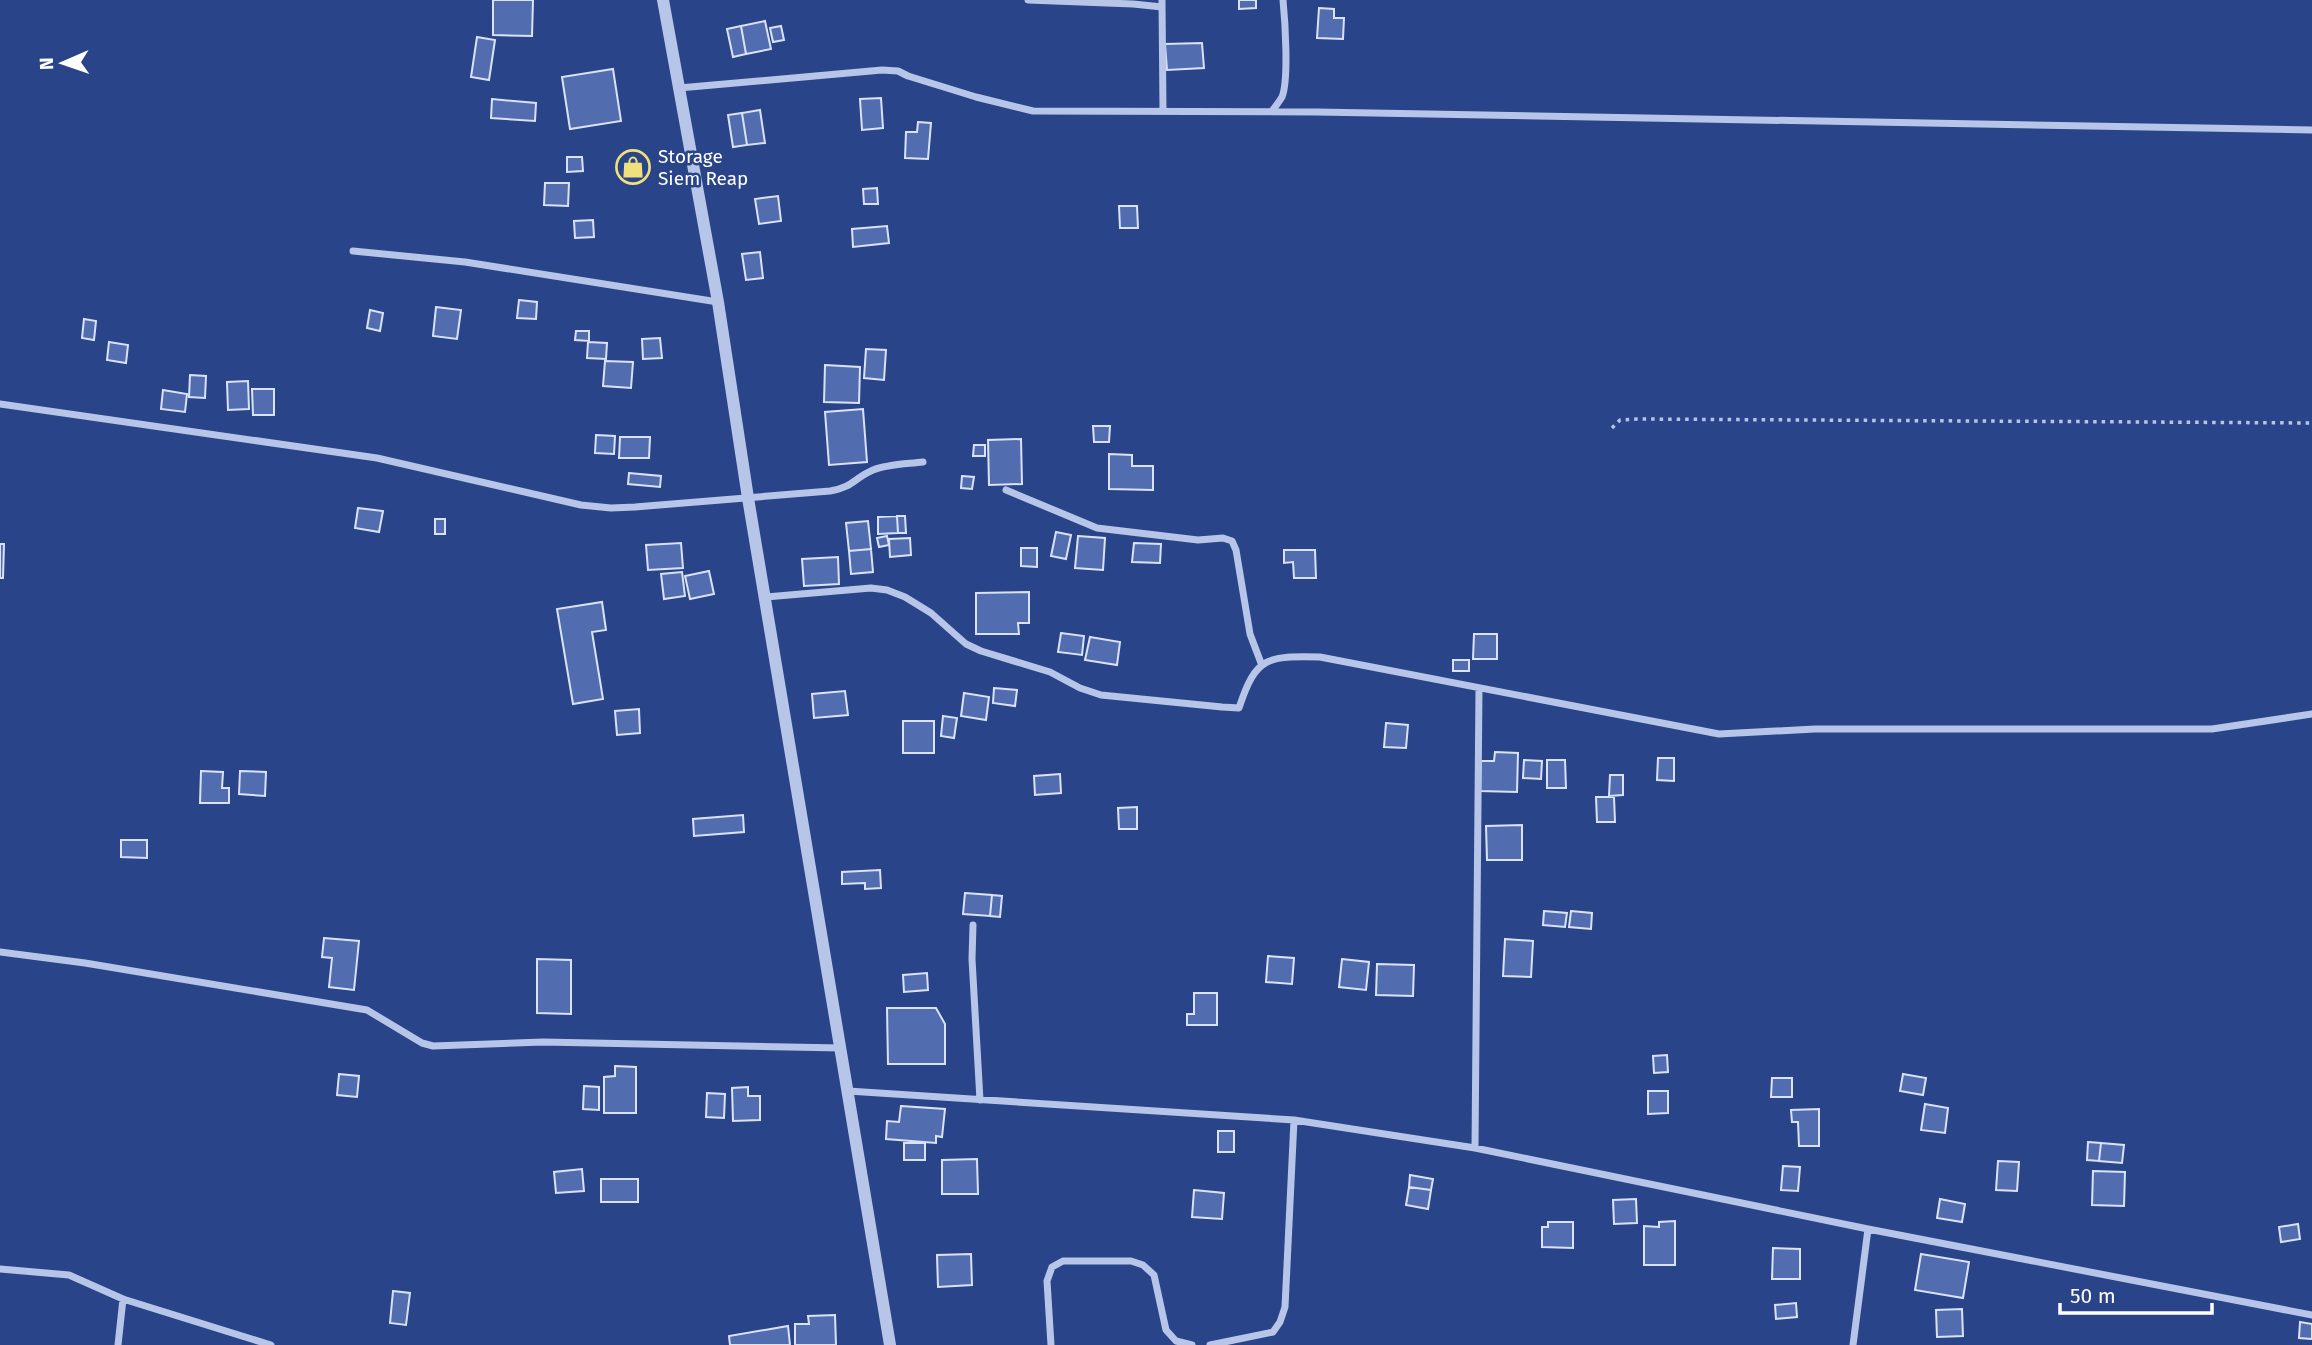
<svg xmlns="http://www.w3.org/2000/svg" width="2312" height="1345" viewBox="0 0 2312 1345" font-family="'Fira Sans',sans-serif">
<style>
.building{fill:#526daf;stroke:#d9e2f7;stroke-width:2}
.lines{fill:none;stroke-linecap:round;stroke-linejoin:round}
.path{stroke:#b6c5e8;stroke-width:3.5;stroke-dasharray:3.5 5;stroke-linecap:butt}
.minor{stroke:#b6c5e8;stroke-width:7}
.tertiary{stroke:#b6c5e8;stroke-width:12}
.labels{text-anchor:middle;stroke-width:5;stroke-linejoin:round;paint-order:stroke}
.poi-label{font-size:19px;fill:#fff;stroke:#294488;text-anchor:start}
</style>
<rect width="100%" height="100%" fill="#294488"/>
<!-- building -->
<path class="building" d="M493 0H533L532 36 493 35Z
M1239 0H1256V8L1239 9Z
M1319 8 1334 9V18H1344L1343 39 1317 38Z
M765 21 771 49 746 54 741 26Z
M741 26 746 54 733 57 727 29Z
M781 26 784 40 773 42 770 28Z
M477 37 495 40 489 80 471 77Z
M1202 43 1204 68 1167 70 1165 44Z
M613 69 621 121 570 129 562 77Z
M881 98 883 128 862 130 860 99Z
M492 99 536 103 535 121 491 118Z
M760 110 765 143 747 145 742 113Z
M742 113 747 145 733 147 728 115Z
M918 122 931 123 928 159 905 158 906 132H917Z
M567 157H582L583 171 567 172Z
M545 183H569L568 206 544 205Z
M877 188 878 204H864L863 189Z
M778 196 781 221 759 224 755 199Z
M1119 206H1137L1138 228H1120Z
M593 220 594 237 575 238 574 221Z
M887 226 889 243 853 247 852 229Z
M760 252 763 278 746 280 742 254Z
M519 300 537 302 536 319 517 318Z
M436 307 461 310 457 339 433 336Z
M370 310 383 313 380 331 367 328Z
M84 319 96 321 94 340 82 338Z
M576 331H589V341L575 340Z
M660 338 662 358 643 359 642 339Z
M109 342 128 345 126 363 107 360Z
M588 342 607 343 606 359 587 358Z
M866 349 886 350 884 380 864 378Z
M605 361 633 362 631 388 603 386Z
M825 365 860 367 859 403 824 402Z
M190 375 206 376 205 398 189 397Z
M248 381 249 409 228 410 227 382Z
M252 389H274V415H253Z
M163 390 187 394 185 412 161 409Z
M863 409 867 462 829 465 825 412Z
M1093 426H1110L1109 442H1094Z
M596 435 615 436 614 454 595 453Z
M620 437H650L649 458H619Z
M1021 439 1022 484 989 485 988 440Z
M974 445H985V456H973Z
M1109 454 1132 455V466H1153V490L1109 489Z
M629 473 661 476 660 487 628 484Z
M962 476 974 477 972 489 961 488Z
M358 508 383 511 379 532 355 528Z
M897 516 898 533 878 534V517Z
M897 516H905L906 533H898Z
M435 519H445V534H435Z
M868 521 871 549 849 551 846 523Z
M1056 532 1071 535 1066 559 1051 556Z
M887 536 889 545 879 547 877 538Z
M1078 536 1105 538 1103 570 1075 568Z
M910 538 911 555 890 557 889 539Z
M681 543 683 568 648 570 646 545Z
M1134 543 1161 544 1160 563 1132 562Z
M0 544H4L3 578H0Z
M1021 548H1037V567L1021 566Z
M871 549 873 572 851 574 849 551Z
M1284 550H1315L1316 578H1294L1293 562 1284 563Z
M838 557 839 584 804 586 802 559Z
M709 571 714 594 690 599 685 576Z
M682 572 685 596 664 599 661 574Z
M1029 592V623H1018L1019 634H976V593Z
M602 602 606 630 592 632 603 699 573 704 557 609Z
M1061 633 1084 636 1082 655 1058 652Z
M1474 634H1497V659H1473Z
M1090 637 1120 642 1117 665 1085 660Z
M1453 660H1469V671H1453Z
M994 688 1017 690 1015 706 993 703Z
M845 691 848 715 814 718 812 694Z
M964 693 989 697 986 720 961 716Z
M639 709 640 733 617 735 615 711Z
M943 716 957 718 954 738 941 736Z
M903 721H934V753H903Z
M1386 723 1408 725 1406 748 1384 747Z
M1495 752 1518 753 1517 792 1480 791 1481 761H1494Z
M1658 758H1674V781L1657 780Z
M1524 760 1542 761 1541 779 1523 778Z
M1547 760H1565L1566 788H1547Z
M201 771 223 772 222 788H229V803H200Z
M240 771 266 772 265 796 239 794Z
M1060 774 1061 793 1035 795 1034 776Z
M1610 775H1623V795L1609 796Z
M1596 797H1614L1615 822H1597Z
M1137 807V829H1119L1118 808Z
M743 815 744 832 694 836 693 819Z
M1522 825V860H1487L1486 826Z
M121 840H147V858L121 857Z
M880 870 881 888 865 889V883L842 884V872Z
M965 893 992 895 990 916 963 914Z
M992 895 1002 896 1000 917 990 916Z
M1544 911 1567 913 1565 927 1543 925Z
M1571 911 1592 913 1591 929 1569 927Z
M324 938 359 941 354 990 329 987 332 958 322 957Z
M1505 939 1533 941 1531 977 1503 976Z
M1268 956 1294 958 1292 984 1266 982Z
M537 959 571 960V1014L537 1013Z
M1342 959 1369 962 1366 990 1339 987Z
M1377 964 1414 965 1413 996 1376 995Z
M927 973 928 990 904 992 903 975Z
M1194 993H1217V1025H1187V1014H1194Z
M887 1008H936L945 1024V1064H888Z
M1667 1055 1668 1072 1654 1073 1653 1056Z
M615 1066 636 1067V1113H604V1077L615 1076Z
M339 1074 359 1076 357 1097 337 1095Z
M1903 1074 1926 1078 1923 1095 1900 1091Z
M1772 1078H1792V1097H1771Z
M584 1086 599 1087V1110L583 1109Z
M748 1087V1096H760V1120L733 1121 732 1088Z
M1648 1091H1668V1113L1648 1114Z
M707 1093 725 1094 724 1118 706 1117Z
M1925 1104 1948 1108 1945 1133 1921 1130Z
M901 1106 945 1109 942 1137 936 1136V1143L886 1139 887 1121 899 1122Z
M1819 1109V1146H1799L1798 1122H1792L1791 1110Z
M1218 1131H1234V1152H1218Z
M2088 1142 2101 1143 2099 1161 2087 1160Z
M904 1143H925V1160H904Z
M2101 1143 2124 1145 2122 1163 2099 1161Z
M977 1159 978 1194H942V1160Z
M1998 1161 2019 1162 2017 1191 1996 1190Z
M1783 1166 1800 1167 1798 1191 1781 1190Z
M582 1169 584 1191 556 1193 554 1172Z
M2093 1171 2125 1172 2124 1206 2092 1205Z
M1410 1175 1433 1179 1431 1190 1409 1187Z
M601 1179H638V1202H601Z
M1409 1187 1431 1190 1428 1209 1406 1205Z
M1194 1190 1224 1193 1222 1219 1192 1217Z
M1636 1199 1637 1223 1614 1224 1613 1200Z
M1940 1199 1965 1204 1962 1222 1937 1218Z
M1675 1221V1265H1644V1226L1659 1227V1222Z
M1548 1222H1573V1248L1542 1247V1227H1548Z
M2298 1224 2300 1239 2281 1242 2279 1227Z
M1773 1248 1800 1249V1279H1772Z
M971 1254 972 1285 938 1287 937 1255Z
M1921 1254 1969 1262 1963 1298 1915 1290Z
M393 1291 410 1293 406 1325 390 1323Z
M1796 1303 1797 1317 1776 1319 1775 1305Z
M1962 1309 1963 1336 1937 1337 1936 1310Z
M835 1315 836 1345H795V1324H809L808 1316Z
M2300 1322 2312 1324V1339L2299 1338Z
M788 1326 790 1345H730L729 1336Z"/>
<g class="lines">
<!-- path -->
<path class="path" d="M1612 428 1620 420 1637 419 2312 423"/>
<!-- minor -->
<path class="minor" d="M1028 0 1133 4 1162 7
M1162 0 1163 111
M679 88 882 70 898 71 908 76 976 97 1033 111 1317 112 2312 130
M1272 111C1275 107 1279 102 1282 97 1289 80 1285 20 1283 0
M353 251 465 262 718 302
M0 404 377 458 581 505 611 508 635 507 830 491C854 487 854 478 873 470 888 464 907 464 923 462
M1006 490 1097 528 1198 540 1223 538 1232 541 1236 550 1250 634 1261 663
M766 597 871 588 887 590 905 597 931 613 966 644 981 651 1050 672 1080 688 1101 695 1222 707 1239 708C1256 656 1267 656 1320 657L1719 734 1815 729H2212L2312 714
M973 925 972 959 980 1100
M0 952 85 963 367 1010 422 1043 433 1046 543 1042 841 1048
M848 1091 1294 1120 1475 1148 1868 1229 2312 1315
M1475 1148 1479 688
M0 1269 69 1275 123 1299 271 1345
M118 1345 123 1299
M1051 1345 1047 1281 1052 1267 1063 1261H1131L1143 1265 1154 1275 1166 1330 1176 1341 1192 1345
M1210 1345 1273 1332 1280 1322 1285 1307 1294 1120
M1853 1345 1868 1229"/>
<!-- tertiary -->
<path class="tertiary" d="M663 0 718 302 748 498 890 1345"/>
</g>
<!-- icons -->
<defs>
<g id="shop-ring" transform="scale(1.75)"><circle r="9.5" fill="#294488" stroke="#efe07d" stroke-width="1.5"/><path d="M-5-2.5h2.3a2.7 3.5 0 0 1 5.4 0H5L5.5 6h-11ZM-1.5-2.5h3a1.5 2.3 0 0 0-3 0Z" fill="#efe07d"/></g>
</defs>
<g fill-rule="evenodd">
<use href="#shop-ring" x="633" y="167"/>
</g>
<g class="labels">
<!-- poi labels -->
<g class="poi-label">
<text x="658" y="163">Storage<tspan x="658" dy="22">Siem Reap</tspan></text>
</g>
</g>
<!-- north arrow -->
<g transform="translate(63 63) rotate(268)" stroke="#294488" stroke-width="5" paint-order="stroke">
<path d="M0-5L12 26L0 18L-12 26Z" fill="#ffffff"/>
<text y="-10" font-size="19" font-weight="bold" text-anchor="middle" fill="#ffffff">N</text>
</g>
<!-- scale -->
<path d="M2060 1303v10h152v-10" fill="none" stroke="#ffffff" stroke-width="3.5"/>
<text x="2070" y="1303" font-size="21" fill="#ffffff" stroke="#294488" stroke-width="5" paint-order="stroke">50 m</text>
</svg>
